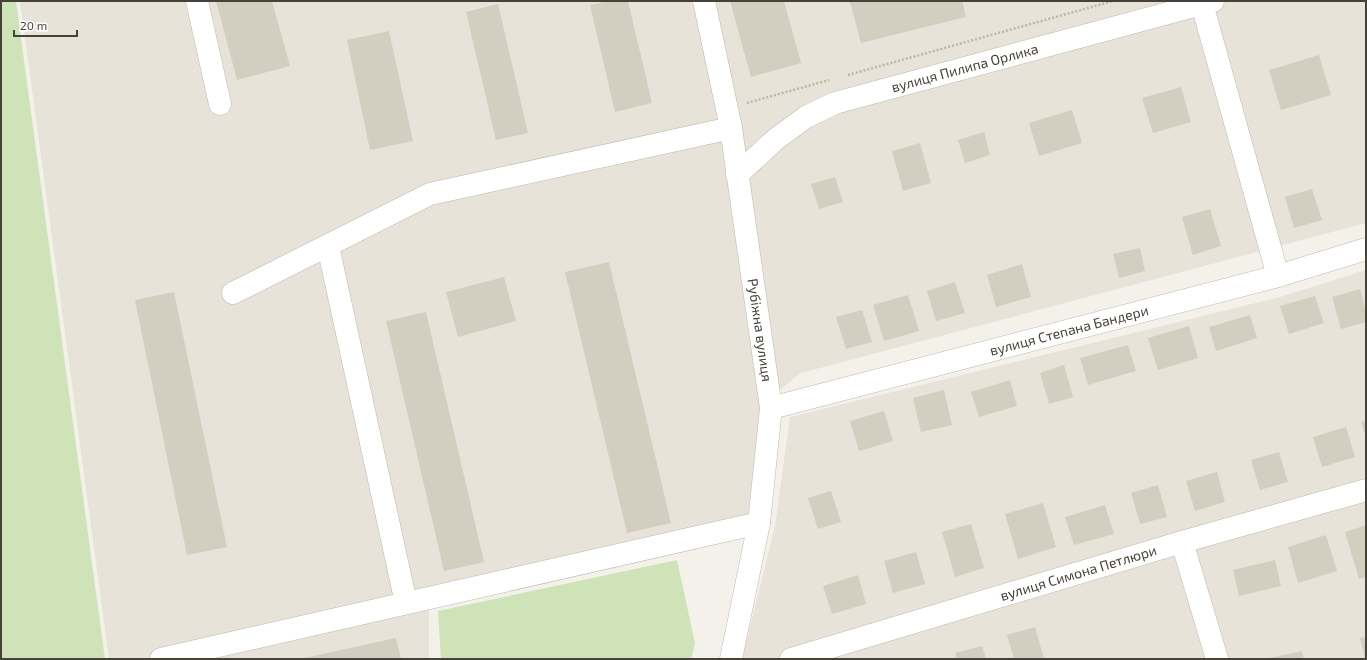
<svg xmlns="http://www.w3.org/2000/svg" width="1367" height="660" viewBox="0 0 1367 660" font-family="'Exo 2',sans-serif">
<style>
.residential{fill:#e7e3d9}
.green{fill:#cee4b8}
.building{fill:#d4cec1}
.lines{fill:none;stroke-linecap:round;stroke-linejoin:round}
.minor-casing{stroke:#bfb9ae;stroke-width:23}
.path{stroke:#bfb5a1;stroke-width:2.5;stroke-dasharray:2 2;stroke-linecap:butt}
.minor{stroke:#fff;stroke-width:22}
.labels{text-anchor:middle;stroke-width:4;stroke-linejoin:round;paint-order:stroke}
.street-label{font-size:14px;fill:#474239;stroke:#fff}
</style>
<rect width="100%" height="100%" fill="#f4f1eb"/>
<!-- residential -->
<path class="residential" d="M20 1H1366V223L801 373 761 405 746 535 429 605V659H109Z
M1366 270V659H742L775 526 790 417 1280 297Z"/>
<!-- green -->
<path class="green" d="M1 1H16L105 659H1Z
M677 560 695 643 691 659H441L438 611Z"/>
<!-- building -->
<path class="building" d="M216 1H272L290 66 237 80Z
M608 1H628L652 103 615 112 590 5Z
M730 1H784L801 63 751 77Z
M852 1H962L966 17 861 43 850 2Z
M498 4 528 133 496 140 466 12Z
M389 31 413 141 370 150 347 40Z
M1319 55 1331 95 1281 110 1269 70Z
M1181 87 1191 122 1153 133 1142 98Z
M1072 110 1082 143 1039 156 1029 123Z
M984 132 990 155 965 163 958 140Z
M920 143 931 183 903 191 892 151Z
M835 177 843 202 819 209 811 184Z
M1312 189 1322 220 1294 228 1285 197Z
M1210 209 1221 246 1193 255 1182 217Z
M1140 248 1145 271 1119 278 1113 254Z
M609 262 671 523 627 533 565 272Z
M1022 264 1031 297 996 307 987 275Z
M504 277 516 321 458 337 446 292Z
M955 282 965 313 936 321 927 291Z
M1360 289 1366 311V322L1341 329 1332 297Z
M174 292 227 547 187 555 135 300Z
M908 295 919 331 884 341 873 305Z
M1315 296 1324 323 1289 334 1280 306Z
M862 310 872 342 846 349 836 317Z
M426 312 484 562 444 571 386 321Z
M1250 315 1257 338 1216 351 1209 327Z
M1189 326 1198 358 1158 370 1148 338Z
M1128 345 1136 371 1088 385 1080 358Z
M1064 365 1073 397 1049 404 1040 373Z
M1010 380 1017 406 979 417 971 392Z
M944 390 952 425 921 432 913 398Z
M884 411 893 441 859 451 850 421Z
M1366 421V437L1361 422Z
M1346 427 1355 457 1322 467 1313 437Z
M1279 452 1288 482 1260 490 1251 460Z
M1217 472 1225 502 1195 511 1186 481Z
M1158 485 1167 517 1140 524 1131 493Z
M831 491 841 522 818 529 808 498Z
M1043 503 1056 547 1018 559 1005 514Z
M1105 505 1114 534 1074 545 1065 517Z
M971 524 984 568 955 577 942 532Z
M1366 525V577L1359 579 1345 532Z
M1326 535 1337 571 1298 583 1288 547Z
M916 552 925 584 893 593 884 561Z
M1275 560 1281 586 1239 596 1233 570Z
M858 575 866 604 832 614 823 586Z
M1035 627 1044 659H1014L1007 635Z
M1366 637V659H1365L1360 638Z
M396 638 401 659H304V658Z
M982 646 986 659H957L955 653Z
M1302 651 1304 659H1269V658Z"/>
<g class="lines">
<!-- minor casing -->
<g class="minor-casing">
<g id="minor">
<path d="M197 1 220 104"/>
<path id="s1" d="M704 1 731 128 771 408 759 523 731 659"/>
<path d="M1202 4 1278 276"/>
<path id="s2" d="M737 175 776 139 806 117 835 103 1213 1"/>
<path d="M328 246 406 603"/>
<path d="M233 293 430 194 731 128"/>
<path id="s3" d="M771 408 1278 276 1366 249"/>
<path d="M1182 542 1217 659"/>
<path d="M161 659 759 523"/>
<path id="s4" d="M791 659 1182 542 1366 490"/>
</g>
</g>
<!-- path -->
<path class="path" d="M848 75 1113 1
M747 103 829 80"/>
<!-- minor -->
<use href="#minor" class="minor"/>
</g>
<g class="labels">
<!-- street labels -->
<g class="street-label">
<text dy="5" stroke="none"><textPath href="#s2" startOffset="257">вулиця Пилипа Орлика</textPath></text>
<text dy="5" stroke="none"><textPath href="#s1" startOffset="334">Рубіжна вулиця</textPath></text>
<text dy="5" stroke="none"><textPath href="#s3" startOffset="308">вулиця Степана Бандери</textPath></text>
<text dy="5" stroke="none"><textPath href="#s4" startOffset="300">вулиця Симона Петлюри</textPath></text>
</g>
</g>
<!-- border -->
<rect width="1367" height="660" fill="none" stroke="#474239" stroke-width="4"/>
<!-- scale -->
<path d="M14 30v6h63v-6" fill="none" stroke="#474239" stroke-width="2"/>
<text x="20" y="30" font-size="12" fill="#474239" stroke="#ffffff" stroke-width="3" paint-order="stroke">20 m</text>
</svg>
